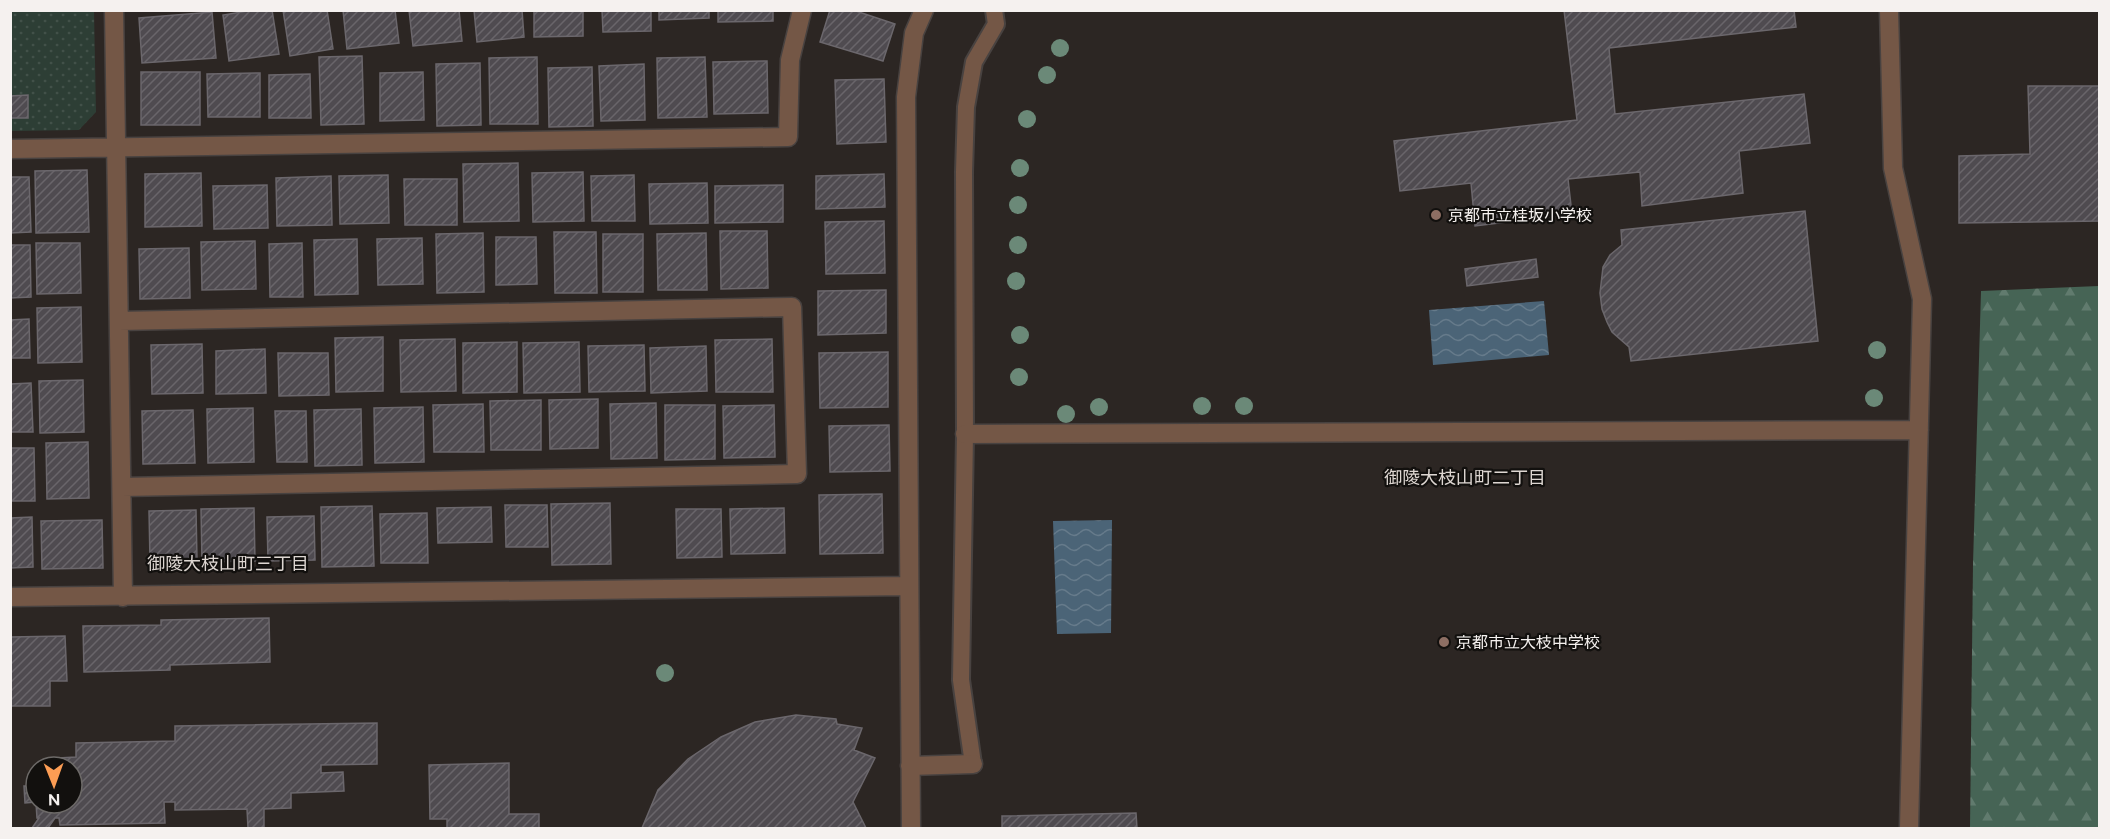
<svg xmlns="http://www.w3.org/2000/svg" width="2110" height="839" viewBox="0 0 2110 839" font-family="Figtree,'Noto Sans JP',sans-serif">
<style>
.forest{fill:url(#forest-firs)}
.park{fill:url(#park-dots)}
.water{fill:url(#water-waves)}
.building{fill:url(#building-hatch);stroke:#6b676c;stroke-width:1.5}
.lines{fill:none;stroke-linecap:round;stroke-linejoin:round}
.lane-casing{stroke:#484240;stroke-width:20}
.street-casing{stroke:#484240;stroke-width:21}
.lane{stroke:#745746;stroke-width:16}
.street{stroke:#745746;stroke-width:18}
.tree{fill:#6b8978}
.education-dot{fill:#8d6e63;stroke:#12100e;stroke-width:2}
.labels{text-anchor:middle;stroke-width:4.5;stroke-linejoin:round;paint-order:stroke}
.poi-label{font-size:16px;fill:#f5f1ef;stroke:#12100e;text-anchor:start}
.neighbourhood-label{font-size:18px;fill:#ddd6d1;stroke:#12100e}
</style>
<defs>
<pattern id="forest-firs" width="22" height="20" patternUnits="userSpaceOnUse" patternTransform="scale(1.5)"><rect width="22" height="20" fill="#466455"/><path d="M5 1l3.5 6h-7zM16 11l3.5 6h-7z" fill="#617b6e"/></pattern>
<pattern id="park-dots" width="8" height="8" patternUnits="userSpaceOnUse" patternTransform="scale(1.5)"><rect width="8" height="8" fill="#2d3e35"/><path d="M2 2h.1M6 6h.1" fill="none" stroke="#425149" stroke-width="1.8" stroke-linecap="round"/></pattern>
<pattern id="water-waves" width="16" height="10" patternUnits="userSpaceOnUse" patternTransform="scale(1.5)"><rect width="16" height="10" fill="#4b6477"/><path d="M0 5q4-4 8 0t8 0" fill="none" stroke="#667b8b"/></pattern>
<pattern id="building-hatch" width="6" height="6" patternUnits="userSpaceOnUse" patternTransform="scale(1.5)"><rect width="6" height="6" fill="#4f4b50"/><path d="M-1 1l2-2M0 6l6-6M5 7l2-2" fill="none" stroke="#69656a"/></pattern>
</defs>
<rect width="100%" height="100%" fill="#2c2623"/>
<!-- forest -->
<path class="forest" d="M2099 286V828H1970L1973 564 1981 291Z"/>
<!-- park -->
<path class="park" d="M10 11H94L96 112 79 130 11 131Z"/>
<!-- water -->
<path class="water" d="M1544 301 1549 355 1433 365 1429 310Z
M1112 520 1111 633 1057 634 1053 521Z"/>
<!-- building -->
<path class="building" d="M253 10H272L279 54 229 61 223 15Z
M283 10H327L333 49 290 56Z
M343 10H395L399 43 347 49Z
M409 10H459L462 41 413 46Z
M474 10H522L524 37 477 42Z
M534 10H583V36L534 37Z
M602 10H651V31L603 32Z
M659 10H709V18L659 20Z
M718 10H773V21L718 22Z
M830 10H853L895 24 883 61 820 42Z
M1564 10H1794L1796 27 1609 48 1615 114 1804 94 1810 143 1739 151 1743 193 1642 206 1640 172 1568 179 1572 214 1475 226 1471 183 1400 191 1394 141 1577 120Z
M212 12 216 58 142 63 139 18Z
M362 56 364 124 321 125 319 57Z
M537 57 538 124H490L489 58Z
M705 57 707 117 658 118 657 58Z
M767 61 768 113 714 114 713 62Z
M480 63 481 125 437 126 436 64Z
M644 64 645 120 601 121 599 66Z
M592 67 593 126 549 127 548 68Z
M141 72H200V125H141Z
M423 72 424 120 380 121V73Z
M260 73V117H208L207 74Z
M310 74 311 118H269V75Z
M884 79 886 142 837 144 835 80Z
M2028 86H2100V221L1959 223V156L2030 154Z
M28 95V118H10V96Z
M518 163 519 221 464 222 463 164Z
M87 170 89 232 36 233 35 171Z
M583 172 584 221 533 222 532 173Z
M201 173 202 226 145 227V174Z
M884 174 885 207 816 209V176Z
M388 175 389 223 340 224 339 176Z
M634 175 635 221H592L591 176Z
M331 176 332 225 277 226 276 178Z
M10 177H29L31 232 10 233Z
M404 179H457V225H405Z
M707 183 708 223 650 224 649 184Z
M267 185 268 228 214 229 213 186Z
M783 185V222L715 223V186Z
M1805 211 1818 341 1631 361 1629 347 1612 332 1607 322 1602 309 1600 293 1603 267 1610 255 1622 245 1621 230Z
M884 221 885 273 826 274 825 222Z
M720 231H767L768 288 721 289Z
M554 232H596L597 293H555Z
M483 233 484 292 437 293 436 234Z
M706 233 707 290H658L657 234Z
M603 234H643V292H603Z
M496 237H536L537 284 496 285Z
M422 238 423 284 378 285 377 239Z
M357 239 358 294 315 295 314 240Z
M255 241 256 289 202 290 201 242Z
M36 243H80L81 293 37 294Z
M302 243 303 297H270L269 244Z
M10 245H30L31 297 10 298Z
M189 248 190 298 140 299 139 249Z
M1536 259 1538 277 1467 286 1465 269Z
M886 290V333L818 335V291Z
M81 307 82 362 38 363 37 308Z
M29 319 30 358H10V320Z
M383 337V391L336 392 335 338Z
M455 339 456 391 401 392 400 340Z
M772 339 773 392H716L715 340Z
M517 342V392L463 393V343Z
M579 342 580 392 524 393 523 343Z
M202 344 203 393 152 394 151 345Z
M644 345 645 391 589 392 588 346Z
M706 346 707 391 651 393 650 348Z
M265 349 266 393 216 394V351Z
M888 352V407L820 408 819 353Z
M278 353H328L329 395 279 396Z
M83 380 84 432 40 433 39 381Z
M31 383 33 432H10V384Z
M598 399V448L550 449 549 400Z
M541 400V450H491L490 401Z
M656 403 657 458 611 459 610 404Z
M483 404 484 452H434L433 405Z
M665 405H715V459L665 460Z
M774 405 775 457 724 458 723 406Z
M423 407 424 462 375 463 374 408Z
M253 408 254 462 208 463 207 409Z
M361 409 362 465 315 466 314 410Z
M193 410 195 463 143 464 142 411Z
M275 411H306L307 462H277Z
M889 425 890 471 830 472 829 426Z
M88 442 89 498 47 499 46 443Z
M10 448H34L35 501H10Z
M882 494 883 553 820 554 819 495Z
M610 503 611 564 552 565 551 504Z
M505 505H547L548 547H506Z
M372 506 374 566 322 567 321 507Z
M491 507 492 542 438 543 437 508Z
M254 508 255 561 202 562 201 509Z
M784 508 785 553 731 554 730 509Z
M676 509H721L722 557 677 558Z
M196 510 197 559 150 560 149 511Z
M427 513 428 563H381L380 514Z
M314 516 315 560 268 561 267 517Z
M32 517 33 567 10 568V518Z
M102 520 103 568 42 569 41 521Z
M269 618 270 662 170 665V670L84 672 83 626 161 625V620Z
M65 636 67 681H50V706H10V637Z
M796 715 836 719 837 724 862 728 854 750 875 758 853 802 866 828H642L658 790 688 759 721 737 755 722Z
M377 723V764L321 765V773L343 772 344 791 291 793V808L264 809V828H248L247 809 175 810V802H164L165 823 60 825 59 818H55L48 828H32L39 818H37L36 803H72V767H60L59 758 76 757V743L175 741V726Z
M509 763V814H539V828H447V819H430L429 765Z
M24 786H36V802L25 803Z
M1136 813 1137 828H1002V816Z"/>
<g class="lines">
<!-- lane casing -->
<g class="lane-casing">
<path id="lane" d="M973 764 961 680 965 434 964 172 966 107 974 62 996 24 994 10"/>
</g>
<!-- street casing -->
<g class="street-casing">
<path id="street" d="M114 10 123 597
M1889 10 1893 168 1922 299 1909 828
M10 149 788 137 790 60 802 10
M119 321 792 307 797 474 122 487
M965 434 1919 430
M10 597 907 586
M910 766 973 764
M911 828 906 97 914 33 924 10"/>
</g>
<!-- lane -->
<use href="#lane" class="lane"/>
<!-- street -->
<use href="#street" class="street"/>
</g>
<!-- trees -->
<g class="tree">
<circle cx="1060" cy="48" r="9"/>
<circle cx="1047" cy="75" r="9"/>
<circle cx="1027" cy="119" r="9"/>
<circle cx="1020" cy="168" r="9"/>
<circle cx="1018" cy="205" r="9"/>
<circle cx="1018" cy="245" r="9"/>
<circle cx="1016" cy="281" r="9"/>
<circle cx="1020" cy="335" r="9"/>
<circle cx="1877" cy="350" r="9"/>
<circle cx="1019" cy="377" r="9"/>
<circle cx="1874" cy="398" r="9"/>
<circle cx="1202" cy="406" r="9"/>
<circle cx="1244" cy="406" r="9"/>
<circle cx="1099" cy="407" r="9"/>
<circle cx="1066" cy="414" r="9"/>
<circle cx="665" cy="673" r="9"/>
</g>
<!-- markers -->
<g class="education-dot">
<circle cx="1436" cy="215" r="6"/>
<circle cx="1444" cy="642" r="6"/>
</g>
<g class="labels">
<!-- poi labels -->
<g class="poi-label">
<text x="1448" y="221">京都市立桂坂小学校</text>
<text x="1456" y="648">京都市立大枝中学校</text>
</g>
<!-- neighbourhood labels -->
<g class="neighbourhood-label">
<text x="1465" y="484">御陵大枝山町二丁目</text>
<text x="228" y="570">御陵大枝山町三丁目</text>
</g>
</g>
<!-- border -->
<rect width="2110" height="839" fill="none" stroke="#f5f1ef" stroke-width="24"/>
<!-- north arrow -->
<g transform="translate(54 785) rotate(179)"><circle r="28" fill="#12100e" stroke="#6d6a68" stroke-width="1.5"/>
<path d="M0-4.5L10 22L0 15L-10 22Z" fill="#fc9d54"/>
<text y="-9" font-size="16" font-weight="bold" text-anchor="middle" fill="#f5f1ef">N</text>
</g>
</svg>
